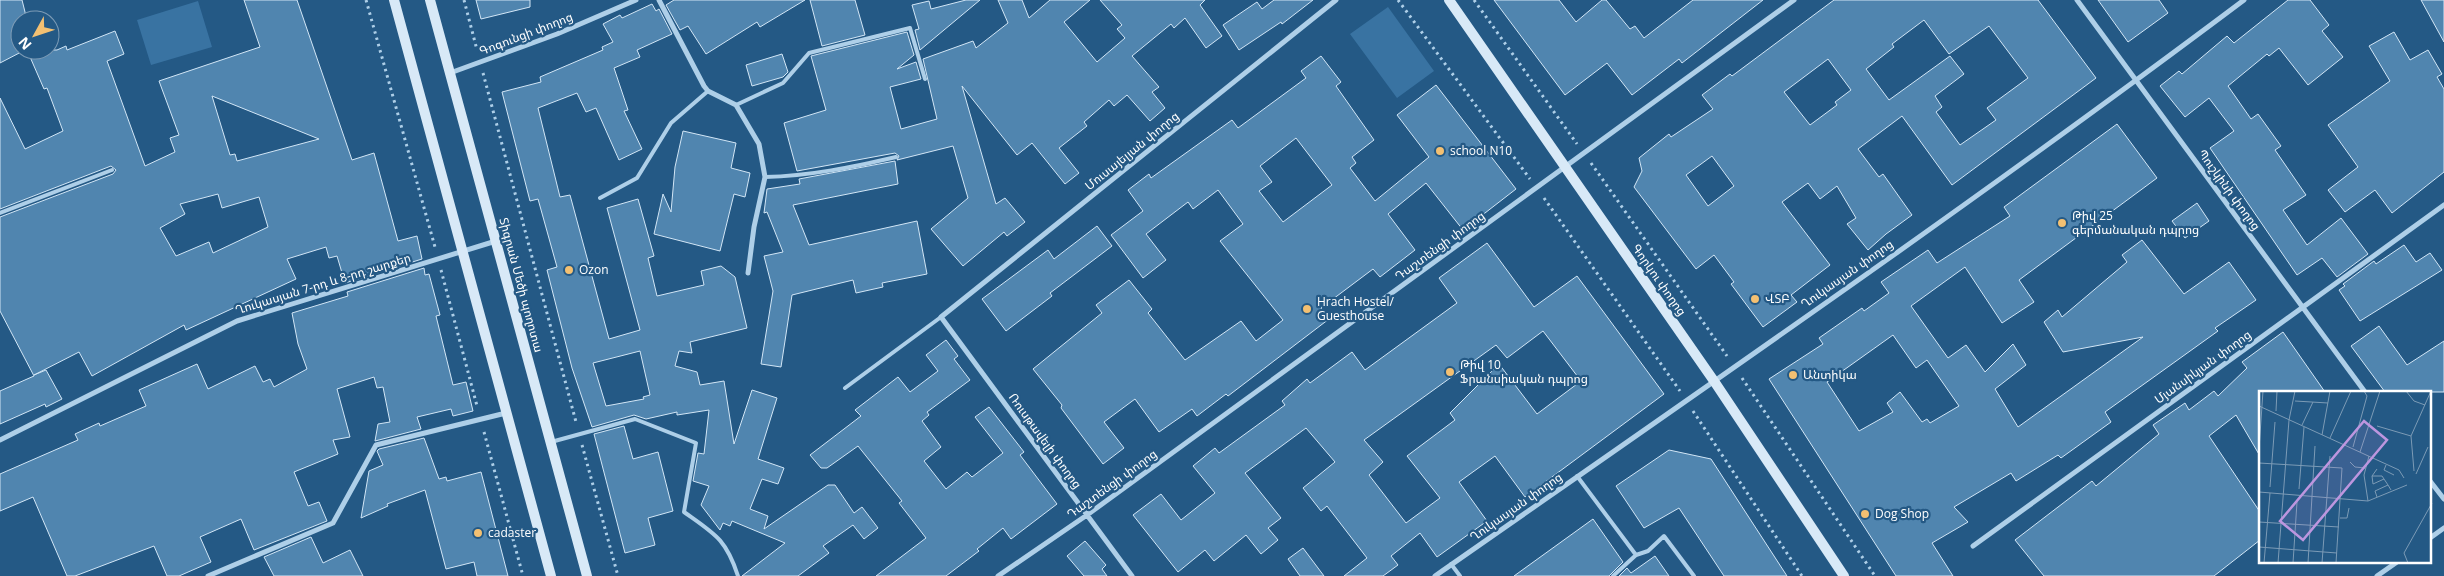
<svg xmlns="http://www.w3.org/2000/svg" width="2444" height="576" viewBox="0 0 2444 576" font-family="'Open Sans','Noto Sans Armenian',sans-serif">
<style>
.green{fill:#3973a2}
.building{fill:#5085af;stroke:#d2e6f6;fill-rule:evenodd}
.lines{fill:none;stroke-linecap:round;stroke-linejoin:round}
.path{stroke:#aecfe8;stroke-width:3;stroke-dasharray:2.5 4;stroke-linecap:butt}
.lane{stroke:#aecfe8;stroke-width:4}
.street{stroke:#aecfe8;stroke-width:5}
.secondary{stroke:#d8e9f7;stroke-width:10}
.poi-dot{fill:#f3c072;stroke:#245985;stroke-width:2}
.labels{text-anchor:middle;stroke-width:4.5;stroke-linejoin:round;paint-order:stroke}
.street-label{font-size:12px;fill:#fff;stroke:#245985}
.poi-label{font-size:12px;fill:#fff;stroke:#245985;text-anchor:start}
.inset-road{fill:none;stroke:#7c9bb6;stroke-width:1}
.view{fill:#bd96df;fill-opacity:0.15;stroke:#bd96df;stroke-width:2.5}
.inset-edge{fill:none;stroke:#fff;stroke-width:2.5}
</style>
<rect width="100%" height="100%" fill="#245985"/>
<!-- green -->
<path class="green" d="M198 1 212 47 151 65 137 20Z
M1388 7 1434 71 1397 98 1350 34Z"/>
<!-- building -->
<path class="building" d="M0 0H22L27 20H20V50H25L0 63Z
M244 0H297L352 160 374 153 398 241 417 236 422 259 345 283 337 256 329 258 326 247 287 259 296 279 186 330 184 325 92 376 79 352 34 375 46 370 62 399 46 407 45 404 0 424V391L34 376 0 311V217L113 174 116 170 111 166 0 209V98L25 149 63 131 47 88 44 89 27 50H57L66 46 67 50 115 31 124 54 107 61 145 166 175 152 170 138 179 135 159 81 260 47ZM212 96 319 139 237 161 235 154 230 155ZM218 194 222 208 259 197 268 227 213 253 209 242 176 256 160 228 185 214 180 204Z
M476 0H530V7L481 19Z
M674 0H805L760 27 757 22 706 54 688 26 680 30 666 5Z
M810 0H855L865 35 822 46Z
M966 0H980L920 50 915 30 919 29 912 5 929 1 931 9Z
M998 0H1022L1029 18 1050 0H1090L1064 22 1097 62 1125 38 1117 29 1122 25 1100 0H1205L1200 5 1222 36 1206 48 1185 18 1174 28 1171 24 1132 56 1159 87 1152 92 1165 108 1150 121 1127 95 1114 106 1109 100 1084 122 1087 126 1059 148 1079 173 1065 184 1032 143 1017 155 962 86 996 204 1005 198 1025 222 1007 236 1004 232 963 266 931 229 968 198 953 146 897 160 899 156 895 153 797 171 784 123 826 110 811 56 907 32 914 55 897 69 916 62 921 79 890 87 901 129 937 119 923 59 973 41 976 48 1008 23Z
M1274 0H1313L1282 24 1281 22 1239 50 1223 25 1257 2 1262 9Z
M1494 0H1559L1576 22 1602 0H1606L1630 29 1635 26 1644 38 1693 0H1763L1682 63 1679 59 1632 95 1607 63 1565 95Z
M1834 0H2038L2096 78 1952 185 1902 116 1858 149 1879 177 1883 174 1912 215 1886 234 1868 250 1847 224 1856 218 1837 186 1820 199 1808 183 1782 202 1830 265 1791 295 1797 302 1763 327 1731 284 1734 282 1714 255 1696 269 1634 187 1642 171 1639 158 1669 134 1671 137 1713 109 1702 95 1730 74 1732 76ZM1924 20 1949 54 1989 26 2028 78 1987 108 1996 120 1960 145 1936 112 1942 107 1935 96 1964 74 1950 56 1889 100 1866 69 1894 47 1892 44ZM1828 59 1851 90 1835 102 1837 105 1810 125 1784 92ZM1712 156 1734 186 1708 206 1686 175Z
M2098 0H2159L2168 13 2128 42Z
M2288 0H2310L2329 25 2322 31 2343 57 2308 85 2279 48 2269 56 2267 54 2228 86 2251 119 2258 114 2281 146 2275 150 2306 195 2283 210 2307 245 2341 218 2368 254 2337 277 2322 258 2297 275 2210 148 2234 131 2209 98 2185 117 2160 86 2179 71 2182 74 2227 36 2234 43Z
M2421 0H2444V42Z
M652 4 656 11 659 9 672 34 637 50 640 57 614 68 628 110 624 111 642 149 619 160 596 108 586 112 577 93 538 108 560 197 570 195 609 339 640 330 607 208 638 199 654 256 648 258 657 296 704 285 701 271 721 266 735 277 747 328 690 342 692 353 679 351 675 366 697 372 700 385 724 381 734 444 752 390 777 398 758 459 784 468 778 484 762 479 750 509 768 516 764 529 828 485H835L854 513 862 507 878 528 864 539 853 525 823 546 829 553 798 576H742L785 543 732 521 730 526 723 523 720 530 701 505 709 486 693 481 698 453 704 454 709 410 677 415V412L646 419 634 415 592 427 572 368 547 270 557 267 538 199 530 201 502 92 541 82 540 77 603 50 602 47 613 42 603 24 620 15 622 18ZM640 351 650 395 643 397 644 399 606 406 593 363Z
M2394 32 2410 60 2428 50 2442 74 2437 77 2444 89V172L2392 213 2375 190 2345 212 2328 190 2358 167 2328 125 2390 81 2369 46Z
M782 54 788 72 783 77 752 86 746 65Z
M1321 56 1341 82 1336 86 1374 140 1352 157 1356 163 1350 168 1375 201 1429 157 1397 115 1436 85 1516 189 1463 230 1426 183 1388 214 1415 250 1380 277 1373 269 1321 308 1329 319 1228 396 1226 394 1197 416 1192 409 1159 432 1135 399 1104 422 1124 448 1103 464 1061 408 1062 405 1033 369 1102 313 1096 305 1129 280 1152 309 1148 313 1185 360 1241 321 1256 341 1283 320 1220 241 1243 224 1218 190 1193 209 1188 202 1146 234 1166 260 1143 278 1111 235 1143 211 1128 190 1149 174 1151 178 1232 120 1238 128 1306 78 1301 71ZM1296 138 1332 185 1283 222 1259 191 1272 182 1260 166Z
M2117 124 2157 178 2019 280 2034 302 2002 323 1965 267 1911 306 1948 358 1966 345 1985 372 2013 344 2026 365 1995 389 2018 427 2143 337 2063 352 2044 322 2058 310 2062 317 2127 262 2122 255 2142 240 2184 294 2229 262 2256 300 2215 328 2218 331 2105 412 2111 422 2061 458 2058 455 2016 481 2011 473 1954 507 1968 522 1932 543 1953 576H1896L1769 379 1823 344 1819 338 1862 308 1864 311 1889 293 1881 282 1928 250 1937 263 2010 216 2004 207ZM1893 335 1916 368 1927 360 1959 406 1930 423 1927 419 1922 422 1900 392 1887 403 1893 412 1859 431 1827 382Z
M683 131 736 143 731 168 750 173 745 197 734 194 720 251 654 234 663 194 671 212 675 167Z
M895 161 898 184 793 205 809 245 917 221 927 274 882 283 883 287 856 293 853 280 792 295 781 367 761 364 773 291 764 256 783 252 767 212 764 213 767 189 800 184 799 179Z
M2197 203 2209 221 2185 238 2172 221Z
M1097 226 1112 246 1050 293 1052 296 1006 331 982 299 1048 250 1054 259Z
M1487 243 1534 307 1577 276 1664 394 1525 497 1495 456 1459 482 1487 521 1437 557 1420 533 1391 556 1398 565 1383 576H1344L1367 558 1327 506 1321 511 1303 488 1335 462 1306 428 1245 473 1281 518 1268 528 1278 540 1261 554 1246 535 1214 561 1205 550 1178 572 1133 515 1161 494 1181 520 1215 493 1193 466 1215 448 1219 453 1285 405 1282 401 1307 379 1310 383 1352 352 1365 370 1457 303 1439 278ZM1543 331 1581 381 1537 414 1499 364 1450 413 1455 420 1407 456 1440 498 1406 523 1369 475 1383 462 1364 440 1496 345 1507 358Z
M2404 245 2416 262 2430 253 2442 270 2360 321 2339 290 2345 286 2343 284 2374 261 2376 264Z
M424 268 425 275 429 274 437 304 440 315 436 316 453 385 466 382 473 411 453 416 451 409 417 417 421 429 375 441 378 424 390 422 383 387 377 388 374 377 337 389 350 437 333 440 338 454 294 472 308 506 319 502 327 521 254 550 241 519 200 537 211 562 179 576H167L154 546 75 576H67L33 497 0 511V474L78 440 75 434 99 423 100 426 146 406 139 390 197 364 208 389 255 366 263 382 270 379 274 387 307 369 298 344 292 313 348 296 347 292Z
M2379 326 2407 365 2444 341V392H2385L2351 346Z
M2283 332 2325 392H2260V456L2236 415 2209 436 2260 512V540L2214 576H2044L2015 540 2092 481 2096 486 2159 434 2153 425 2185 403 2189 410 2214 391 2218 396 2247 368 2242 362Z
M946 340 958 356 954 359 970 380 927 412 929 415 922 421 941 447 924 461 946 489 967 472 972 477 1003 453 975 417 989 407 1024 452 1020 455 1057 504 1011 539 1003 528 977 549 979 551 946 576H876L926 538 899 503 902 501 858 446 827 468H821L810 455 861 416 855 410 898 377 910 392 938 371 926 355Z
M624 426 633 459 658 452 673 511 648 518 655 545 625 553 594 434Z
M424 438 439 479 446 477 447 481 481 472 508 576H477L474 562 446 569 425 490 387 504 388 506 361 518 369 471 383 465 377 451 379 449Z
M1669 450 1711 459 1787 576H1724L1679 508 1644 528 1616 486Z
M1593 519 1623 562 1609 576H1514Z
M311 537 323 563 350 550 363 576H274L264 557Z
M1085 541 1106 565 1102 569 1107 576H1084L1067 556Z
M1303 548 1324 576H1300L1288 559Z
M1655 556 1669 576H1619L1627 568 1631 573Z"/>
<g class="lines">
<!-- path -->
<path class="path" d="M366 0 435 247
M464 0 477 50
M1398 0 1530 179
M1474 0 1577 144
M483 73 576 422
M1591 163 1727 356
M1544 198 1680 391
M441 270 477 406
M1742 378 1875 576
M1693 411 1802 576
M484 432 523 576
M582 445 618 576"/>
<!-- lane -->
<path class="lane" d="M736 105 783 83 809 53 910 28 925 79
M765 177C810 176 853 167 896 157
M600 198 637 178 671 123 708 91
M0 213 112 170
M845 388 941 317
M551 442 635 419 696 443 684 512C715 534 726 539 738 576
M1577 476 1636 555 1648 551 1664 536 1694 576
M1451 564 1460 576
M1613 576 1636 555"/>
<!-- street -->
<path class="street" d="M659 0 704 86 708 91 736 105 759 144 765 177 754 227 748 273
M2077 0 2365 392
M450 73 557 34 636 0
M0 440 237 321 496 241
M2430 481 2444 499
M2430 538 2444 528
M1973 546 2444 205
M208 576 333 523 376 445 506 413
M998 576 1087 515 1794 0
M1132 576 941 317 1336 0
M1435 576C1706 387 1979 199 2244 0
M2377 576 2397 562"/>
<!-- secondary -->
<path class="secondary" d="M394 0 551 576
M430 0 587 576
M1449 0 1714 381 1844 576"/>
</g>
<!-- markers -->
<g class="poi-dot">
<circle cx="1440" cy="151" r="5"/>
<circle cx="2062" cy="223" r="5"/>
<circle cx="569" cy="270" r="5"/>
<circle cx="1755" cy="299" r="5"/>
<circle cx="1307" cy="309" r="5"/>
<circle cx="1450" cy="372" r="5"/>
<circle cx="1793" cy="375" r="5"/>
<circle cx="1865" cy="514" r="5"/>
<circle cx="478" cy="533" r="5"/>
</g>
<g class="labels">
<!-- street labels -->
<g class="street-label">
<text transform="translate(526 34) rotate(-21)" y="4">Գոգունցի փողոց</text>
<text transform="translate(1132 151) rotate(-39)" y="4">Մուսայելյան փողոց</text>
<text transform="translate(2229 190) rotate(54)" y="4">Պուշկինի փողոց</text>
<text transform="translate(1440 246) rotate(-36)" y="4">Դաշտենցի փողոց</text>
<text transform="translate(1847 274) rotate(-35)" y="4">Ղուկասյան փողոց</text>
<text transform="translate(1659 280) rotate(55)" y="4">Գորկու փողոց</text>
<text transform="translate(323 284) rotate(-17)" y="4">Ղուկասյան 7-րդ և 8-րդ շարքեր</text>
<text transform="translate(521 285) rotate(75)" y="4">Տիգրան Մեծի պողոտա</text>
<text transform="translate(2203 367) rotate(-36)" y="4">Մյանսիկյան փողոց</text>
<text transform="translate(1045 441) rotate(54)" y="4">Ռուսթավելի փողոց</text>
<text transform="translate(1112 484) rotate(-36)" y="4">Դաշտենցի փողոց</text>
<text transform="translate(1516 507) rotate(-35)" y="4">Ղուկասյան փողոց</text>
</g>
<!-- poi labels -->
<g class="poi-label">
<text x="1450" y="155">school N10</text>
<text x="2072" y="220">Թիվ 25<tspan x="2072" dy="14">գերմանական դպրոց</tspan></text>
<text x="579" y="274">Ozon</text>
<text x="1765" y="303">ՎՏԲ</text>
<text x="1317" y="306">Hrach Hostel/<tspan x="1317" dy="14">Guesthouse</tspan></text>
<text x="1460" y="369">Թիվ 10<tspan x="1460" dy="14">Ֆրանսիական դպրոց</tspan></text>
<text x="1803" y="379">Անտիկա</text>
<text x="1875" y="518">Dog Shop</text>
<text x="488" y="537">cadaster</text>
</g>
</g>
<!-- overview -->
<g transform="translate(2259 391)">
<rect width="172" height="172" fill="#245985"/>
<path class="inset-road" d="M147 0 155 10 166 14M36 10 69 12M0 15 140 79 145 87M17 20 18 0M43 34 54 11M118 35 152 45M63 44 71 0M71 47 92 0M94 56 108 5 105 0M0 58 4 0M101 61 121 0M91 71 96 76 106 77M0 72 83 77 77 172M127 74 125 79 135 84M118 78 113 85H123L129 94M155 80 152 45 172 0M157 83 169 56M113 85 114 93 125 88M11 96 16 31M40 98 45 36M0 101 109 110 148 94M118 106 116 100 129 94 132 99M109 110 105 84 110 65M81 127H88L90 117M0 131 80 136M0 156 78 162M5 172 11 102M19 172 30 29 36 0M34 172 38 111M49 172 56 55M63 172 71 65M149 172 145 162 173 112"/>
<path class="view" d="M105 30 128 49 44 149 21 130Z"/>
<rect width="172" height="172" class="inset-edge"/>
</g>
<!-- north arrow -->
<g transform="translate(35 35) rotate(230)"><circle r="24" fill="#245985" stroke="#7c9bb6"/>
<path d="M0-4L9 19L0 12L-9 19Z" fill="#f3c072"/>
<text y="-8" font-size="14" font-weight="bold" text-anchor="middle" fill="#ffffff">N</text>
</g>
</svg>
